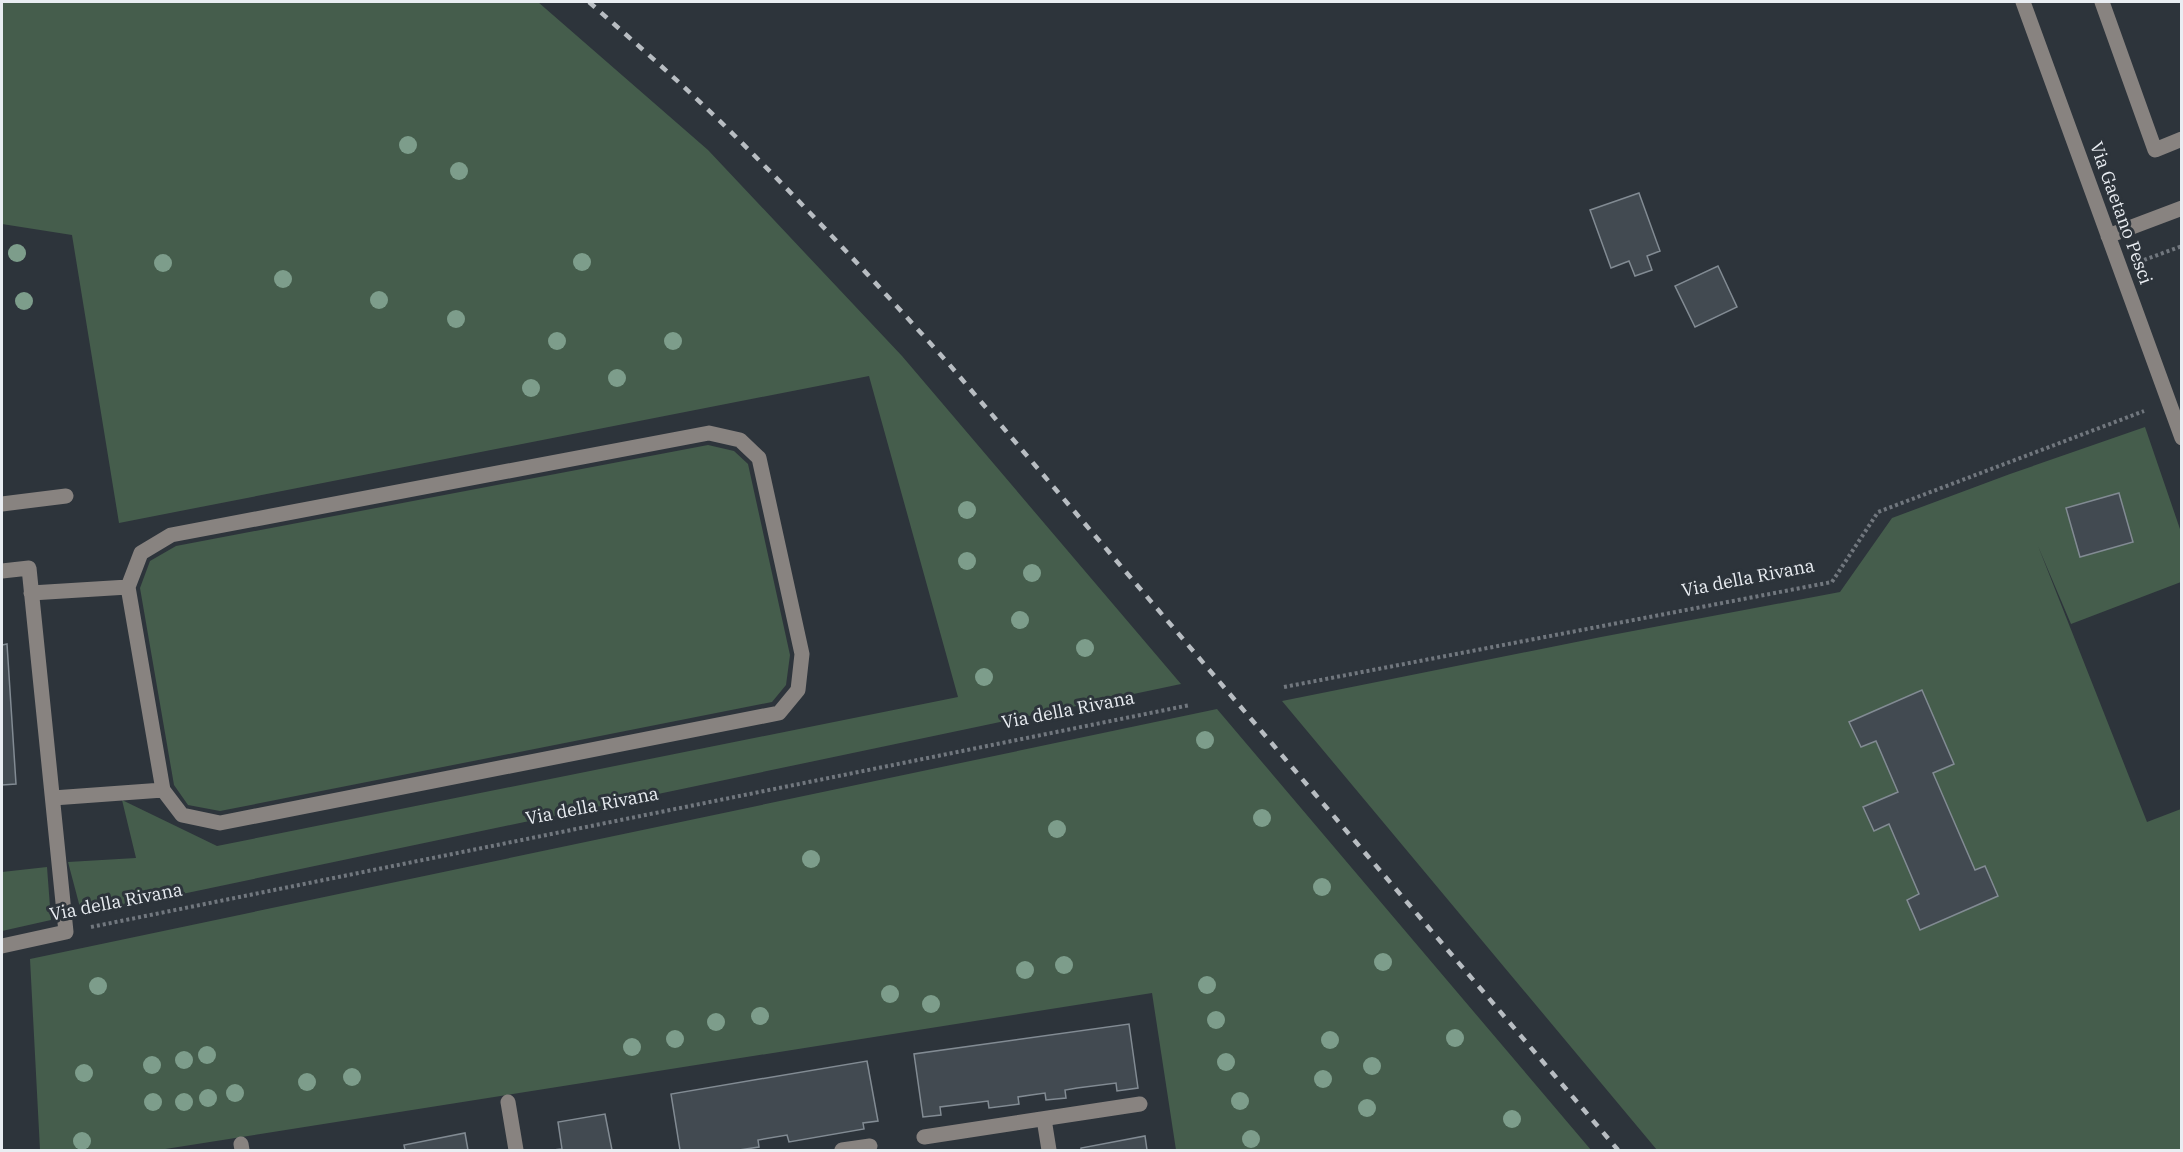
<svg xmlns="http://www.w3.org/2000/svg" width="2183" height="1152" viewBox="0 0 2183 1152" font-family="'IBM Plex Serif',serif">
<style>
.green{fill:#455d4c}
.building{fill:#424a51;stroke:#828b93;stroke-width:1.5}
.lines{fill:none;stroke-linecap:round;stroke-linejoin:round}
.path{stroke:#71777e;stroke-width:4;stroke-dasharray:3 3;stroke-linecap:butt}
.minor{stroke:#888380;stroke-width:15}
.rail{stroke:#b8bdc2;stroke-width:4.5;stroke-dasharray:8 8;stroke-linecap:butt}
.tree{fill:#7d9d8b}
.labels{text-anchor:middle;stroke-width:6;stroke-linejoin:round;paint-order:stroke}
.street-label{font-size:18px;fill:#e9edf2;stroke:#2d343b}
</style>
<rect width="100%" height="100%" fill="#2d343b"/>
<!-- green -->
<path class="green" d="M2 2H538L708 150 902 356 1181 684 82 915 68 862 136 858 122 800 217 846 958 697 869 376 119 523 72 235 2 224Z
M2145 427 2181 532V582L2071 624 2038 546 2147 822 2181 809V1150H1657L1282 701 1601 637 1840 592 1892 518 2010 474Z
M708 445 734 451 748 464 790 655 786 685 772 702 220 811 188 805 174 785 140 588 150 561 176 546Z
M1217 709 1591 1150H1176L1152 993 159 1150H40L30 959Z
M47 867 51 920 2 931V872Z"/>
<!-- building -->
<path class="building" d="M1639 193 1660 251 1647 256 1652 270 1635 276 1629 261 1611 268 1590 210Z
M1718 266 1737 307 1695 327 1675 286Z
M2119 493 2133 542 2080 557 2066 508Z
M7 644 16 784 2 785V645Z
M1922 690 1954 764 1933 773 1975 870 1985 866 1998 896 1920 930 1907 900 1919 894 1889 824 1874 831 1863 807 1898 792 1876 741 1861 747 1849 722Z
M1129 1024 1138 1088 1117 1091 1116 1083 1077 1088 1065 1090 1066 1098 1046 1100 1045 1093 1031 1095 1018 1097 1019 1104 989 1108 988 1101 940 1107 941 1115 923 1117 914 1054Z
M867 1061 878 1121 863 1123 864 1129 789 1142 787 1135 758 1140 759 1147 739 1150H680L671 1094Z
M605 1114 612 1150H553L562 1149 558 1122Z
M465 1133 468 1150H405L404 1145Z
M1145 1136 1147 1150H1081V1148Z"/>
<g class="lines">
<!-- path -->
<path class="path" d="M2144 260 2182 246
M1284 687 1832 582 1878 512 2144 411
M91 927 1190 705"/>
<!-- minor -->
<path class="minor" d="M2023 2 2182 438
M2102 2 2155 150 2182 139
M2108 236 2182 208
M709 433 740 440 759 458 802 654 798 690 779 713 220 823 182 815 163 790 128 587 141 553 171 535Z
M2 504 66 496
M2 571 29 568 66 932 2 946
M31 593 128 587
M53 798 163 790
M508 1102 516 1150
M1044 1119 1049 1150
M924 1137 1140 1104
M241 1144 242 1150
M842 1150 870 1146"/>
<!-- rail -->
<path class="rail" d="M589 2C639 46 689 90 736 137 809 210 879 286 948 363L1618 1150"/>
</g>
<!-- trees -->
<g class="tree">
<circle cx="408" cy="145" r="9"/>
<circle cx="459" cy="171" r="9"/>
<circle cx="17" cy="253" r="9"/>
<circle cx="582" cy="262" r="9"/>
<circle cx="163" cy="263" r="9"/>
<circle cx="283" cy="279" r="9"/>
<circle cx="379" cy="300" r="9"/>
<circle cx="24" cy="301" r="9"/>
<circle cx="456" cy="319" r="9"/>
<circle cx="557" cy="341" r="9"/>
<circle cx="673" cy="341" r="9"/>
<circle cx="617" cy="378" r="9"/>
<circle cx="531" cy="388" r="9"/>
<circle cx="967" cy="510" r="9"/>
<circle cx="967" cy="561" r="9"/>
<circle cx="1032" cy="573" r="9"/>
<circle cx="1020" cy="620" r="9"/>
<circle cx="1085" cy="648" r="9"/>
<circle cx="984" cy="677" r="9"/>
<circle cx="1205" cy="740" r="9"/>
<circle cx="1262" cy="818" r="9"/>
<circle cx="1057" cy="829" r="9"/>
<circle cx="811" cy="859" r="9"/>
<circle cx="1322" cy="887" r="9"/>
<circle cx="1383" cy="962" r="9"/>
<circle cx="1064" cy="965" r="9"/>
<circle cx="1025" cy="970" r="9"/>
<circle cx="1207" cy="985" r="9"/>
<circle cx="98" cy="986" r="9"/>
<circle cx="890" cy="994" r="9"/>
<circle cx="931" cy="1004" r="9"/>
<circle cx="760" cy="1016" r="9"/>
<circle cx="1216" cy="1020" r="9"/>
<circle cx="716" cy="1022" r="9"/>
<circle cx="1455" cy="1038" r="9"/>
<circle cx="675" cy="1039" r="9"/>
<circle cx="1330" cy="1040" r="9"/>
<circle cx="632" cy="1047" r="9"/>
<circle cx="207" cy="1055" r="9"/>
<circle cx="184" cy="1060" r="9"/>
<circle cx="1226" cy="1062" r="9"/>
<circle cx="152" cy="1065" r="9"/>
<circle cx="1372" cy="1066" r="9"/>
<circle cx="84" cy="1073" r="9"/>
<circle cx="352" cy="1077" r="9"/>
<circle cx="1323" cy="1079" r="9"/>
<circle cx="307" cy="1082" r="9"/>
<circle cx="235" cy="1093" r="9"/>
<circle cx="208" cy="1098" r="9"/>
<circle cx="1240" cy="1101" r="9"/>
<circle cx="153" cy="1102" r="9"/>
<circle cx="184" cy="1102" r="9"/>
<circle cx="1367" cy="1108" r="9"/>
<circle cx="1512" cy="1119" r="9"/>
<circle cx="1251" cy="1139" r="9"/>
<circle cx="82" cy="1141" r="9"/>
</g>
<g class="labels">
<!-- street labels -->
<g class="street-label">
<text transform="translate(2121 213) rotate(70)" y="6">Via Gaetano Pesci</text>
<text transform="translate(1748 578) rotate(-11)" y="6">Via della Rivana</text>
<text transform="translate(1068 710) rotate(-11)" y="6">Via della Rivana</text>
<text transform="translate(592 806) rotate(-11)" y="6">Via della Rivana</text>
<text transform="translate(116 902) rotate(-11)" y="6">Via della Rivana</text>
</g>
</g>
<!-- border -->
<rect width="2183" height="1152" fill="none" stroke="#e9edf2" stroke-width="6"/>
</svg>
